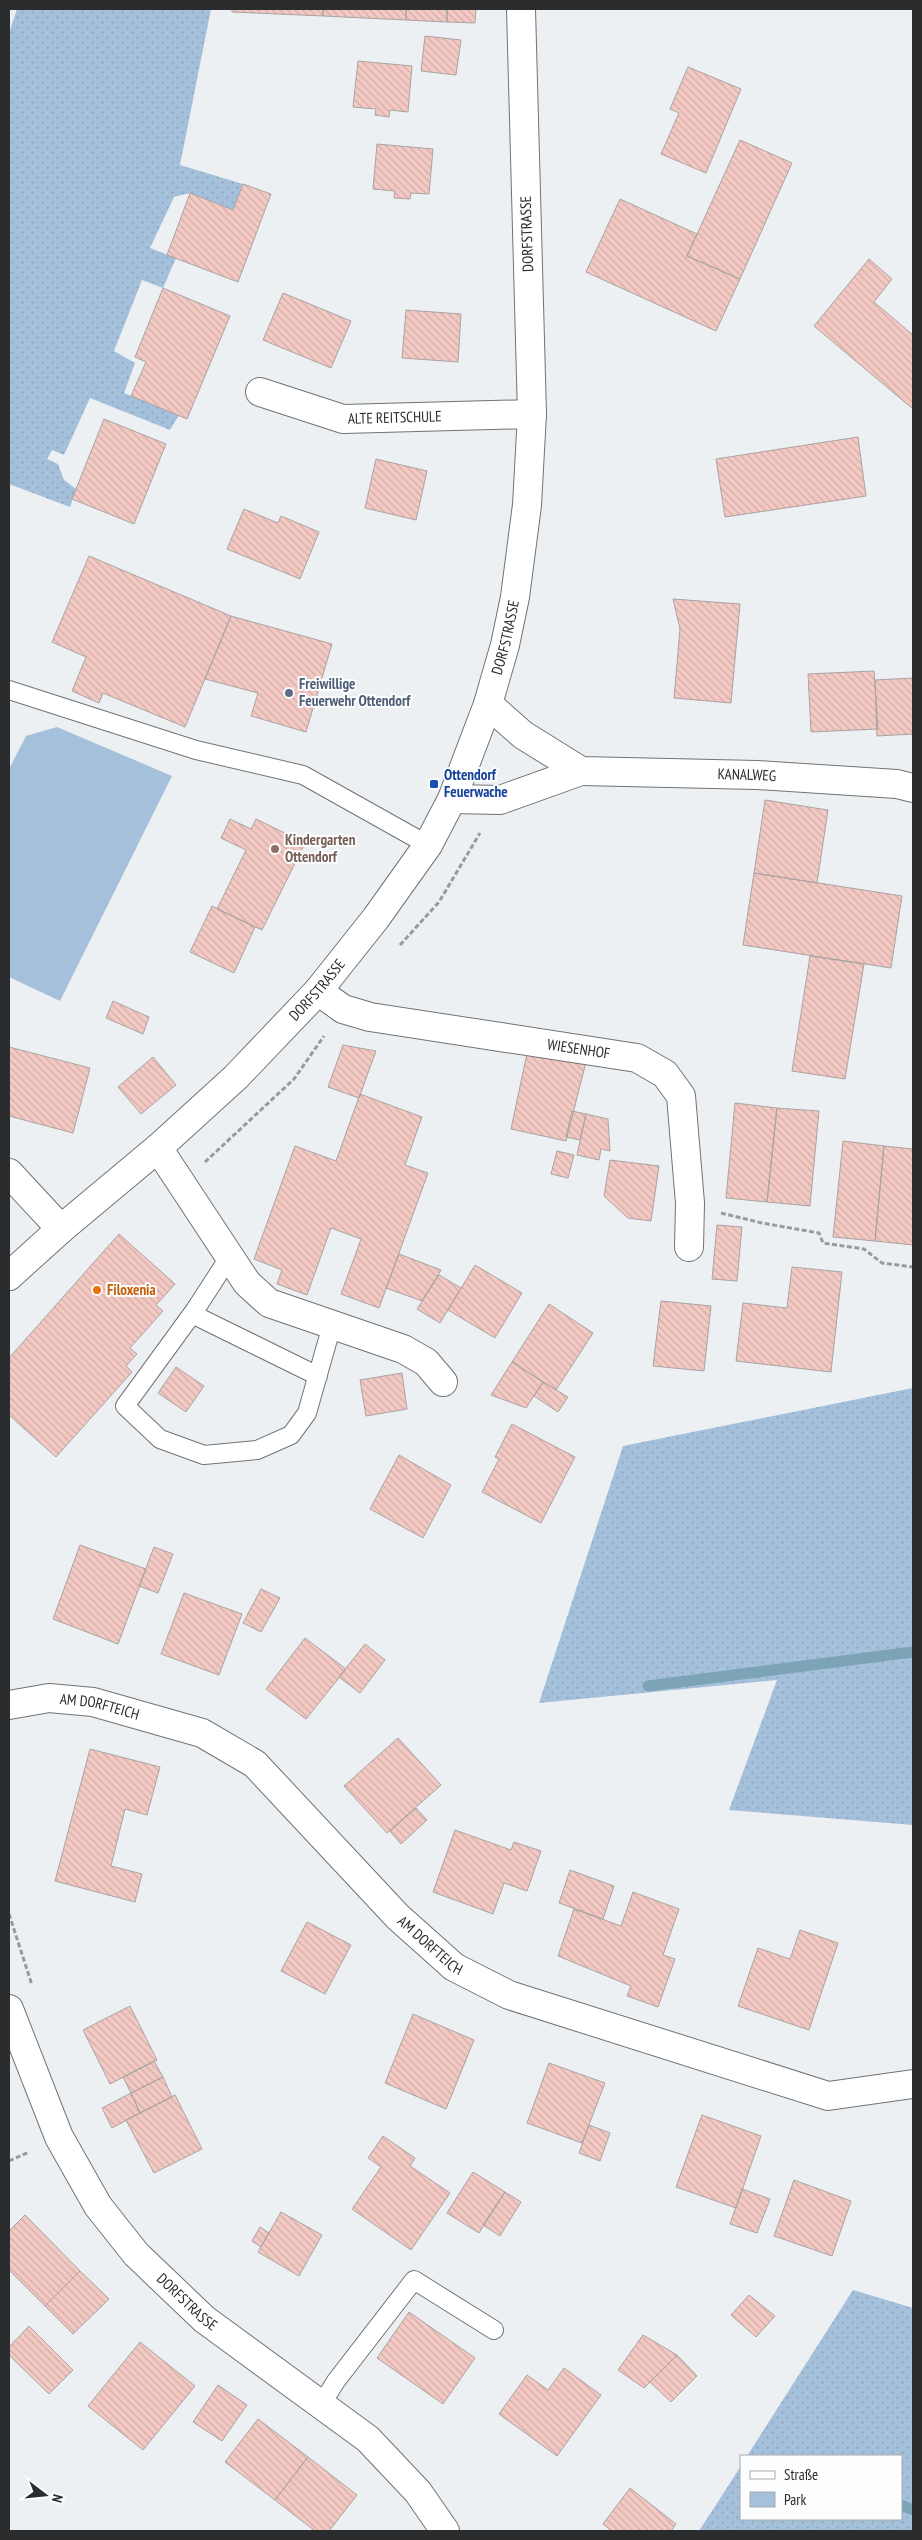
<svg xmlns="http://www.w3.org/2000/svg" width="922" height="2540" viewBox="0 0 922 2540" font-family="'PT Sans Narrow',sans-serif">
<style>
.grass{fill:url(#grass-dots)}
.park{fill:#a5c0db}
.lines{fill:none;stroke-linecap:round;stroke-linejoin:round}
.stream{stroke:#7da4b6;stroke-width:11}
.building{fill:url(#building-back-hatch);stroke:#a8a4a3}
.service-casing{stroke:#707375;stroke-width:20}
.minor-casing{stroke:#707375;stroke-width:30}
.secondary-casing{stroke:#707375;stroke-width:30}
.path{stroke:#989a9d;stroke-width:3;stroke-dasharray:5 2.5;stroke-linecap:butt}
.service{stroke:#fff;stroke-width:18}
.minor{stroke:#fff;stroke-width:28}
.secondary{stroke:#fff;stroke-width:28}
.service-dot{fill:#5c6f8a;stroke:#fbfdff;stroke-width:2}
.transit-dot{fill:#1a4fb4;stroke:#fbfdff;stroke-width:2}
.education-dot{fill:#8d6e63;stroke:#fbfdff;stroke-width:2}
.food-dot{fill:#e8710a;stroke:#fbfdff;stroke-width:2}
.labels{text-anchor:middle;stroke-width:4;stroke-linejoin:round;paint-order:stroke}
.street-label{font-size:15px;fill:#2b2c2d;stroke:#fbfdff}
.service-label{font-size:15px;font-weight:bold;fill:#4e5e75;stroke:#fbfdff;text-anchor:start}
.transit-label{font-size:15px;font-weight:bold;fill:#164399;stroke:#fbfdff;text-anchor:start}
.education-label{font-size:15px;font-weight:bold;fill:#785e54;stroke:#fbfdff;text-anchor:start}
.food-label{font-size:15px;font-weight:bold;fill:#c56008;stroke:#fbfdff;text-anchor:start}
</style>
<defs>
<pattern id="grass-dots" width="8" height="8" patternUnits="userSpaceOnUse" patternTransform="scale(1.25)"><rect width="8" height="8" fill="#a5c0db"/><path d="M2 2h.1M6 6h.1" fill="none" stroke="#8ea5bc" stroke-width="1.8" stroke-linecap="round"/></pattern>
<pattern id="building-back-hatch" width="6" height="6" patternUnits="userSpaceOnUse" patternTransform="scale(1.25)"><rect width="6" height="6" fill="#f4c9c3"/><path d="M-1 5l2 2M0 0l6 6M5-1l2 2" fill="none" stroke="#d1ada8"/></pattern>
</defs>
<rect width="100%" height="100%" fill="#edf0f3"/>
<!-- grass -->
<path class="grass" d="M17 9H211L180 165 243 184 233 210 190 193 174 197 150 248 176 258 163 288 142 280 114 351 135 363 124 393 179 415 170 430 90 398 64 455 52 450 47 459 58 464 64 480 76 489 70 507 9 484V33Z
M913 1388V1825L729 1810 777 1680 539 1703 623 1446Z
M853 2290 913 2308V2531H699L741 2466V2519H901V2456H747Z"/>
<!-- park -->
<path class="park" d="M57 727 172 776 60 1001 9 977V769L26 736Z"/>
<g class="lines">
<!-- stream -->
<path class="stream" d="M648 1686 913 1652
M901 2505 913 2510"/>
</g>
<!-- building -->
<path class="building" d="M232 9H323V16L232 12Z
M323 9H406V20L323 16Z
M406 9H447V22L406 20Z
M447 9H476L475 23 447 22Z
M425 36 461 40 456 75 421 71Z
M358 61 412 66 408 112 390 110 389 117 375 115 376 109 353 107Z
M688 67 741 89 706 173 661 154 679 113 670 109Z
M740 140 792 163 740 279 687 256Z
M377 144 433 149 429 194 411 193 410 199 394 198 395 191 373 189Z
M243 184 271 194 238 282 167 255 190 193 233 210Z
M620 199 697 234 687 256 740 279 716 331 586 272Z
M869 259 892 279 874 302 913 335V409L814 326Z
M163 288 230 316 187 419 131 396 146 362 135 357Z
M283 293 351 321 331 368 263 340Z
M406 310 461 314 458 362 402 358Z
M104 419 166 444 134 524 72 499Z
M858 437 866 496 725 517 716 459Z
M376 459 427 471 416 520 365 508Z
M244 509 278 523 281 516 319 532 300 579 227 549Z
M89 556 231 616 185 727 103 693 99 703 72 691 86 657 52 642Z
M673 599 740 604 731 703 674 698 680 629Z
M231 616 332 644 306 732 251 716 258 693 205 679Z
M874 671 878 729 811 732 808 674Z
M913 678V734L877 736 875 680Z
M765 800 828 810 817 883 754 873Z
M230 819 251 829 256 819 305 843 262 930 217 909 246 850 221 838Z
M754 873 902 896 891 968 743 945Z
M212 906 255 927 234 973 190 952Z
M810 956 864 964 845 1079 792 1071Z
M113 1001 149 1017 143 1034 106 1018Z
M343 1045 376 1051 359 1098 328 1087Z
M9 1047 90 1068 73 1133 9 1116Z
M528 1049 586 1062 566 1141 511 1129Z
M153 1057 176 1085 141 1114 118 1087Z
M360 1094 422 1117 405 1165 428 1173 379 1308 341 1294 361 1239 331 1228 307 1295 277 1284 282 1270 254 1259 295 1146 336 1161Z
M735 1103 777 1108 767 1202 726 1198Z
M777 1108 819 1111 810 1206 767 1202Z
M572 1111 586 1114 580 1140 566 1137Z
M586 1114 608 1119 610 1151 601 1149 599 1160 577 1155Z
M843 1141 884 1146 875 1241 833 1237Z
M884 1146 913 1149V1245L875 1241Z
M557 1151 574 1155 568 1178 551 1174Z
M610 1160 659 1166 651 1221 628 1218 604 1196Z
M717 1225 742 1227 737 1281 712 1279Z
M119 1234 175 1284 156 1305 163 1311 130 1348 137 1354 126 1366 132 1372 56 1457 9 1415V1358Z
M399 1254 441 1270 422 1301 386 1288Z
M475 1265 522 1293 495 1338 448 1310Z
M792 1267 842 1272 831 1372 736 1361 743 1303 787 1308Z
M439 1275 461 1288 440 1323 417 1309Z
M661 1301 711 1306 704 1371 653 1366Z
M549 1304 593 1333 556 1390 512 1362Z
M512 1362 543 1382 526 1408 491 1395Z
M176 1367 204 1386 186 1412 158 1393Z
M402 1373 407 1409 366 1416 360 1380Z
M543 1382 568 1397 558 1412 534 1396Z
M512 1424 575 1457 541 1523 482 1492 499 1459 495 1457Z
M399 1455 451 1485 423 1538 370 1509Z
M80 1545 146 1569 118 1644 53 1619Z
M154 1547 173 1554 158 1593 139 1586Z
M261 1589 280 1598 261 1632 243 1623Z
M184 1593 242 1614 219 1675 161 1654Z
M305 1638 346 1669 306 1719 266 1689Z
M365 1644 385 1660 360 1693 339 1677Z
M398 1738 441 1785 387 1833 344 1786Z
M90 1749 160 1767 147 1815 125 1809 111 1866 142 1874 135 1902 55 1881Z
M416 1808 427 1820 401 1844 390 1831Z
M455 1830 511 1850 514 1842 541 1851 527 1891 504 1883 493 1914 433 1892Z
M570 1870 614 1886 603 1919 559 1903Z
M633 1892 679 1909 663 1955 675 1959 658 2007 627 1996 631 1986 558 1956 574 1909 621 1926Z
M307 1922 351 1945 325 1994 281 1971Z
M800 1930 838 1943 809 2030 738 2006 758 1948 790 1959Z
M130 2006 157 2060 110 2084 83 2030Z
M413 2014 474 2040 446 2109 385 2083Z
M154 2061 163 2077 131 2093 123 2077Z
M549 2063 605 2083 582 2143 527 2123Z
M163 2077 172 2097 140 2113 131 2093Z
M131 2093 140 2113 112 2128 102 2108Z
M175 2095 202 2149 154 2173 126 2120Z
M702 2115 761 2136 736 2208 676 2187Z
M589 2125 610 2133 600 2161 579 2153Z
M383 2136 415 2158 410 2166 450 2193 411 2250 352 2209 381 2167 368 2158Z
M473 2172 505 2192 479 2233 447 2213Z
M794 2180 851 2201 832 2256 774 2236Z
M742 2189 770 2199 757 2233 730 2224Z
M505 2192 521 2202 500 2236 483 2225Z
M281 2212 322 2235 299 2276 258 2252Z
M25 2215 80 2271 45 2306 9 2270V2231Z
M260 2227 269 2233 261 2247 252 2241Z
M80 2271 109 2299 73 2334 45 2306Z
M749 2295 775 2316 756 2337 731 2315Z
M409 2312 475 2358 443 2404 377 2358Z
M29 2326 73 2370 49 2394 9 2355V2347Z
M643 2335 677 2355 644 2388 618 2370Z
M140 2342 195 2386 143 2450 88 2406Z
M677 2355 697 2376 671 2402 650 2382Z
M564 2368 601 2395 557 2456 499 2414 527 2375 548 2390Z
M218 2385 247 2405 222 2441 193 2422Z
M258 2419 308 2457 275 2500 225 2462Z
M308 2457 357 2495 329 2531H315L275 2500Z
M630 2488 676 2524 671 2531H612L603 2524Z"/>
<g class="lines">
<!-- service casing -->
<g class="service-casing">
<path id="service" d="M9 690 196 750 303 775 428 845
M230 1256 195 1310 125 1406 160 1439 204 1455 257 1450 291 1435 307 1413 332 1325
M192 1314 318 1376
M321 2405 336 2381 414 2280 494 2330"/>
</g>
<!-- minor casing -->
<g class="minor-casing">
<g id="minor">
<path id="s1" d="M260 392 343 419 532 414"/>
<path id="s2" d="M488 704 523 735 581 771 757 775 897 784 913 788"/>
<path d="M452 799 500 800 581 771"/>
<path id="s3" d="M318 991 343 1009 370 1017 637 1058 665 1074 681 1096 690 1203 689 1247"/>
<path d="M158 1148 247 1283 269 1303 403 1349 426 1362 443 1382"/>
<path d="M9 1173 61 1229"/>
<path id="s4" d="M9 1705 49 1698 93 1702 202 1733 255 1764 398 1917 454 1967 509 1995 828 2096 913 2084"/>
</g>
</g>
<!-- secondary casing -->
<g class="secondary-casing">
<g id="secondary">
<path id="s5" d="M9 1276 61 1229 158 1148 236 1077 318 991 376 918 428 845 452 799 488 704 505 645 515 597 527 505 532 414 521 9"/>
<path id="s6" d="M9 2009 59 2137 98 2206 136 2254 204 2319 368 2439 418 2492 445 2531"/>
</g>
</g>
<!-- path -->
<path class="path" d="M400 945 439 902 480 833
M205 1162 294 1079 324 1036
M721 1213 762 1223 819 1233 823 1243 864 1249 882 1263 913 1267
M9 1914 32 1985
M9 2161 29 2152"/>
<!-- service -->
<use href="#service" class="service"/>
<!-- minor -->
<use href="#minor" class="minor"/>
<!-- secondary -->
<use href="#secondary" class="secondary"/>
</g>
<!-- markers -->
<circle class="service-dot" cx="289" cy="693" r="5"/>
<rect class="transit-dot" x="429" y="779" width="10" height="10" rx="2.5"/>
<circle class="education-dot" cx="275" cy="849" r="5"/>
<circle class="food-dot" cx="97" cy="1290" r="5"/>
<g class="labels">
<!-- street labels -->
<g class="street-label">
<text transform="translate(527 234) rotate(-92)" y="5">DORFSTRASSE</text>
<text dy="5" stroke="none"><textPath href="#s1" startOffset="139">ALTE REITSCHULE</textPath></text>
<text dy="5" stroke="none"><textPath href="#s5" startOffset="826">DORFSTRASSE</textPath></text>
<text dy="5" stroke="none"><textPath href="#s2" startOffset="281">KANALWEG</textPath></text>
<text dy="5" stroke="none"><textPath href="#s5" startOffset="421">DORFSTRASSE</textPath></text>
<text dy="5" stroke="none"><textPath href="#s3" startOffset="270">WIESENHOF</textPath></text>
<text dy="5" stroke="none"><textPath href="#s4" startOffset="92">AM DORFTEICH</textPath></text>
<text dy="5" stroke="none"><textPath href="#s4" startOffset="512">AM DORFTEICH</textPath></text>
<text dy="5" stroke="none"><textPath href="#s6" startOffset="348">DORFSTRASSE</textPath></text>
</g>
<!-- service labels -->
<g class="service-label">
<text x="299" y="689">Freiwillige<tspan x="299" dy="17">Feuerwehr Ottendorf</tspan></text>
</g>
<!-- transit labels -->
<g class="transit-label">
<text x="444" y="780">Ottendorf<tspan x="444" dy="17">Feuerwache</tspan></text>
</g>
<!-- education labels -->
<g class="education-label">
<text x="285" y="845">Kindergarten<tspan x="285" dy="17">Ottendorf</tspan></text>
</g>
<!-- food labels -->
<g class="food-label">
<text x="107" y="1295">Filoxenia</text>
</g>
</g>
<!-- border -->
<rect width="922" height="2540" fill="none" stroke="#2b2c2d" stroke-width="20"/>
<!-- legend -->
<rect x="740" y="2455" width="162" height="65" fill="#fbfdff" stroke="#a8a9ab"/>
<rect x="750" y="2471" width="25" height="8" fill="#ffffff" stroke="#a8a9ab"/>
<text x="784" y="2480" font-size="15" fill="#2b2c2d">Straße</text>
<rect x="750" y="2492" width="25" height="15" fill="#a5c0db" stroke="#a8a9ab"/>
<text x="784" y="2505" font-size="15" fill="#2b2c2d">Park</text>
<!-- north arrow -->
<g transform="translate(45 2495) rotate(106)" stroke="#fbfdff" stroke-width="4" paint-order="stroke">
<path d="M0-4L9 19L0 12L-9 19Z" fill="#2b2c2d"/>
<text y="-8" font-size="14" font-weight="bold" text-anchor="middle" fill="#2b2c2d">N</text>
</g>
</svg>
